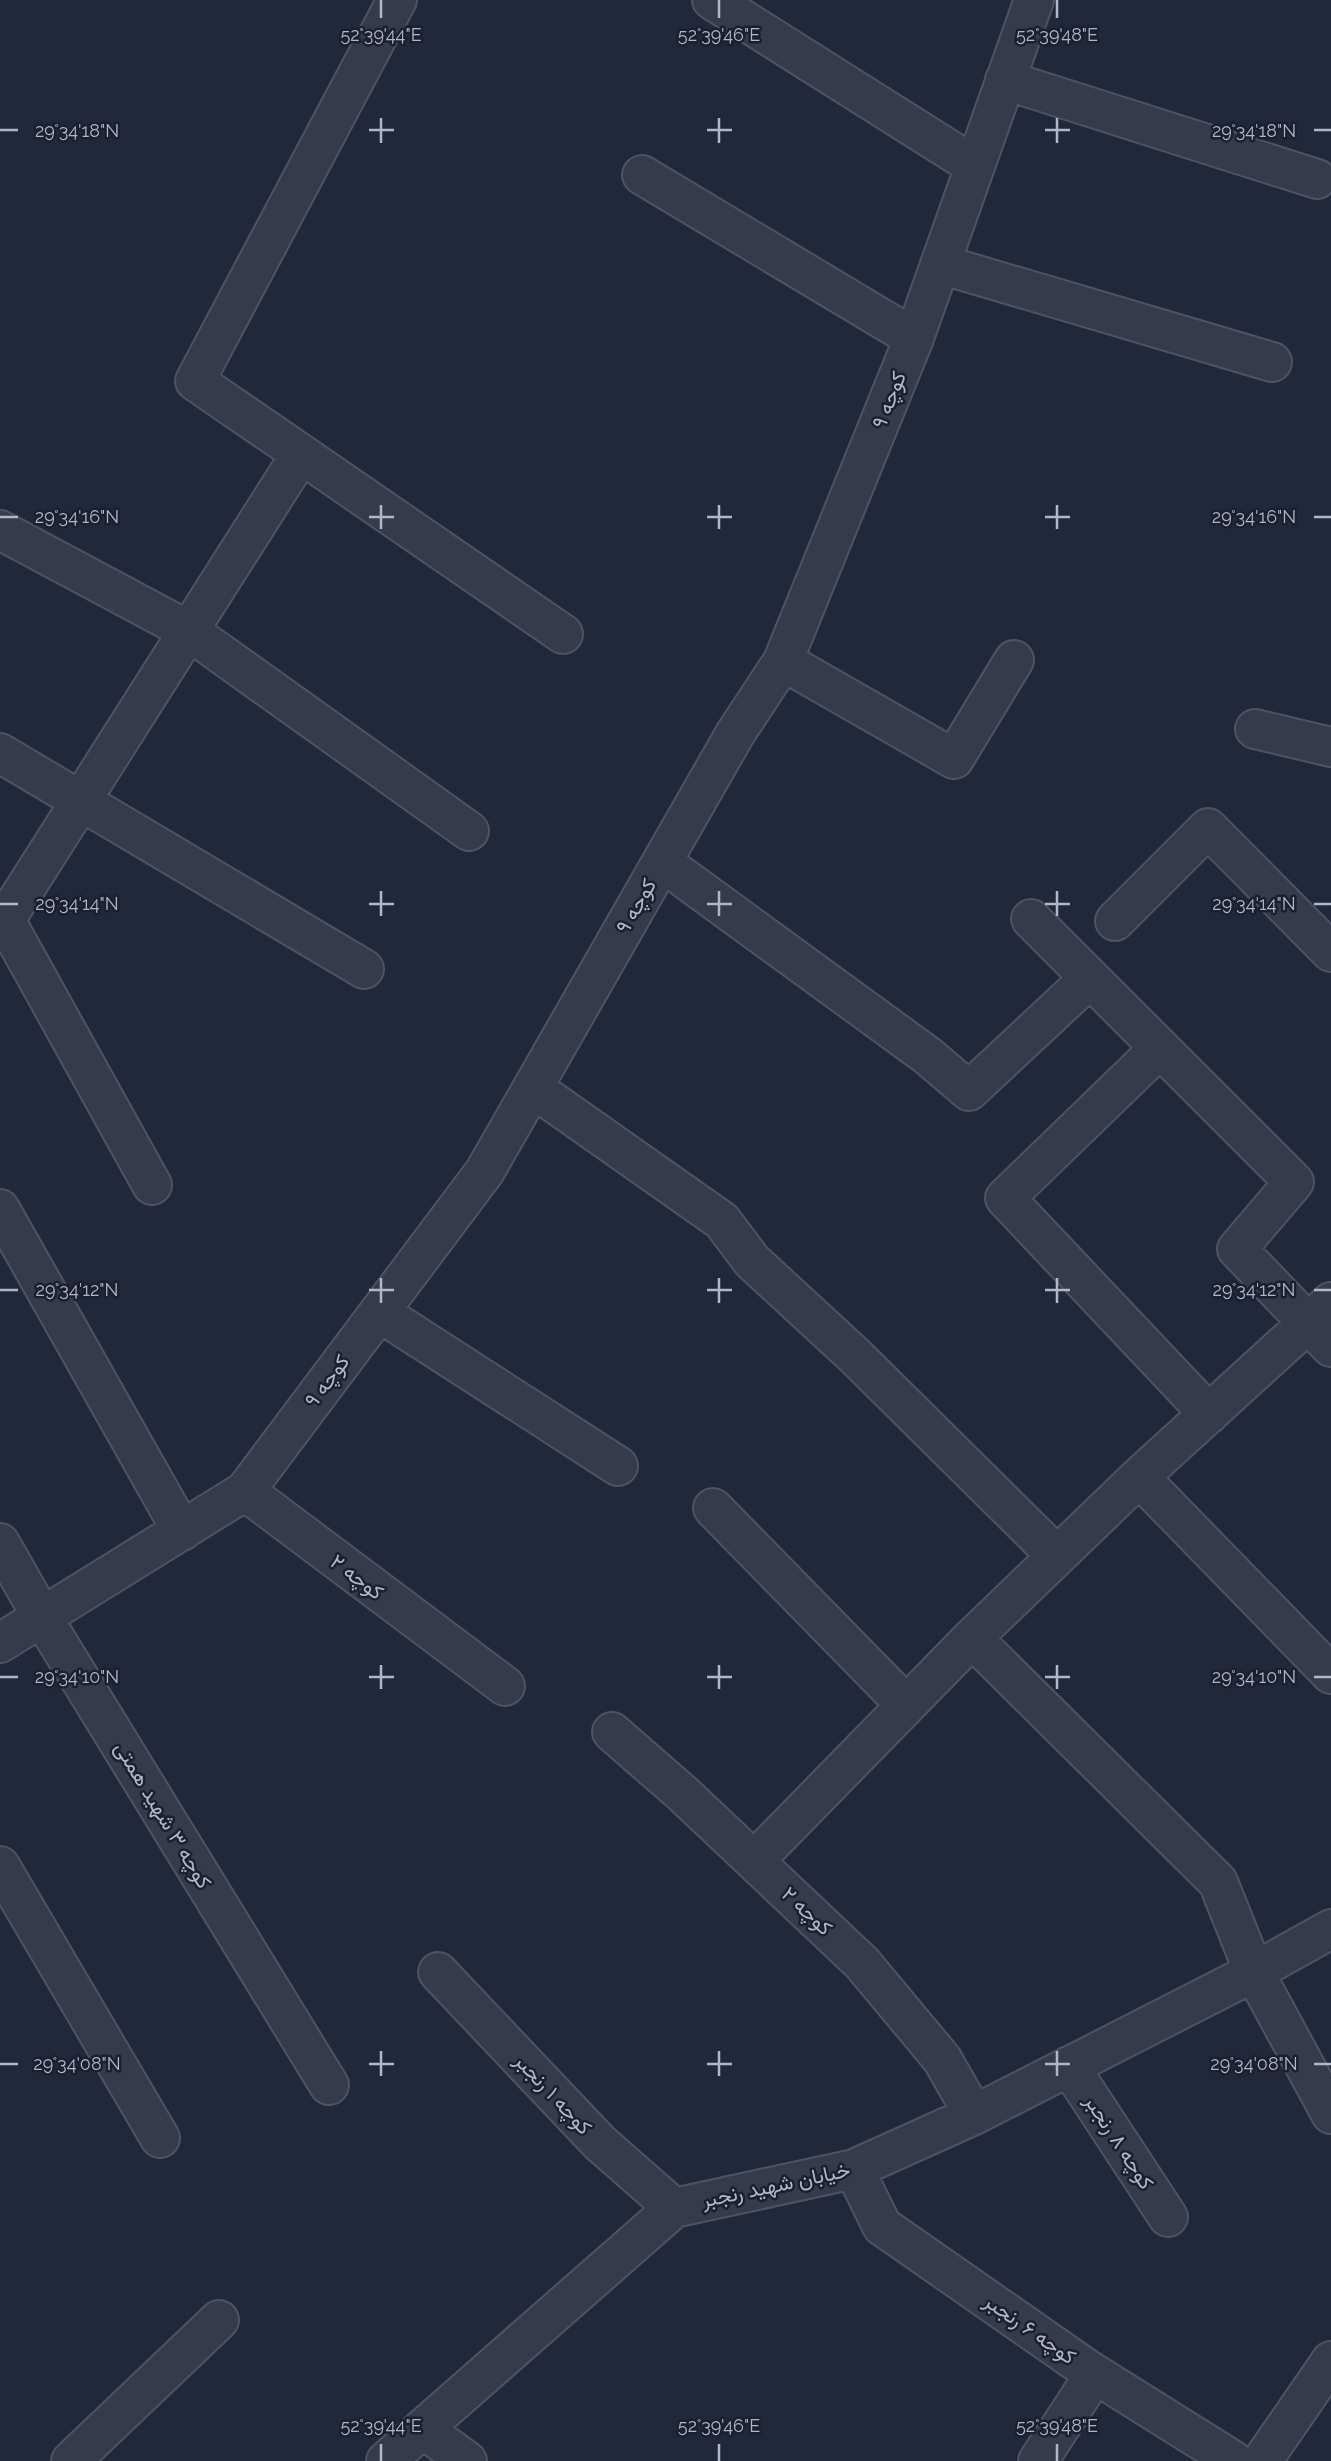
<svg xmlns="http://www.w3.org/2000/svg" width="1331" height="2461" viewBox="0 0 1331 2461" font-family="Raleway,Vazirmatn,sans-serif">
<style>
.lines{fill:none;stroke-linecap:round;stroke-linejoin:round}
.street-casing{stroke:#4e5364;stroke-width:42}
.street{stroke:#363b4c;stroke-width:38}
.ticks{fill:none;stroke:#b1b6c8;stroke-width:2.5}
.labels{text-anchor:middle;stroke-width:5;stroke-linejoin:round;paint-order:stroke}
.street-label{font-size:21px;fill:#b1b6c8;stroke:#1b2031}
.ticks-label{font-size:18px;text-anchor:middle;fill:#b1b6c8;stroke:#1b2031;stroke-width:5;stroke-linejoin:round;paint-order:stroke}
</style>
<rect width="100%" height="100%" fill="#22283c"/>
<g class="lines">
<!-- street casing -->
<g class="street-casing">
<path id="street" d="M397 0 195 381 563 634
M712 0 975 166
M1005 80 1317 179
M642 175 914 338
M940 264 1272 362
M0 530 189 631 469 831
M783 661 954 759 1014 660
M1255 729 1331 747
M0 753 364 969
M662 862 928 1056 969 1091 1090 978
M1031 919 1294 1182 1237 1249 1331 1347
M5 920 152 1185
M1115 921 1208 828 1331 952
M0 928 301 454
M1160 1048 1005 1198 1209 1414
M533 1088 722 1221 752 1261 855 1356 1057 1556
M0 1209 182 1531
M379 1312 618 1466
M1139 1477 1331 1674
M245 1491 505 1686
M713 1508 906 1705
M0 1543 42 1617 329 2085
M972 1638 1218 1882 1254 1972 1331 2114
M0 1643 245 1491 485 1171 735 734 783 661 914 338 1034 0
M612 1732 682 1793 862 1963 942 2059 974 2115
M754 1861 972 1638 1139 1477 1331 1302
M0 1866 160 2138
M438 1972 600 2143 674 2208
M1069 2066 1168 2217
M854 2169 882 2226 1087 2369 1234 2461
M423 2429 467 2461
M71 2461 219 2320
M386 2461 674 2208 854 2169 974 2115 1254 1972 1331 1929
M1038 2461 1095 2374
M1262 2461 1331 2361"/>
</g>
<!-- street -->
<use href="#street" class="street"/>
</g>
<!-- ticks -->
<path class="ticks" d="M381 0V18M719 0V18M1057 0V18M381 118V143M719 118V143M1057 118V143M0 130H18M369 130H394M707 130H732M1045 130H1070M1314 130H1331M381 505V529M719 505V529M1057 505V529M0 517H18M369 517H394M707 517H732M1045 517H1070M1314 517H1331M381 891V916M719 891V916M1057 891V916M0 904H18M369 904H394M707 904H732M1045 904H1070M1314 904H1331M381 1278V1303M719 1278V1303M1057 1278V1303M0 1290H18M369 1290H394M707 1290H732M1045 1290H1070M1314 1290H1331M381 1665V1689M719 1665V1689M1057 1665V1689M0 1677H18M369 1677H394M707 1677H732M1045 1677H1070M1314 1677H1331M381 2051V2076M719 2051V2076M1057 2051V2076M0 2064H18M369 2064H394M707 2064H732M1045 2064H1070M1314 2064H1331M381 2444V2461M719 2444V2461M1057 2444V2461"/>
<g class="labels">
<!-- street labels -->
<g class="street-label">
<text transform="translate(889 400) rotate(-68)" y="7">کوچه ۹</text>
<text transform="translate(636 906) rotate(-60)" y="7">کوچه ۹</text>
<text transform="translate(327 1381) rotate(-53)" y="7">کوچه ۹</text>
<text transform="translate(357 1577) rotate(37)" y="7">کوچه ۲</text>
<text transform="translate(163 1815) rotate(59)" y="7">کوچه ۳ شهید همتی</text>
<text transform="translate(807 1911) rotate(43)" y="7">کوچه ۲</text>
<text transform="translate(553 2094) rotate(47)" y="7">کوچه ۱ رنجبر</text>
<text transform="translate(1119 2142) rotate(57)" y="7">کوچه ۸ رنجبر</text>
<text transform="translate(776 2185) rotate(-12)" y="7">خیابان شهید رنجبر</text>
<text transform="translate(1030 2329) rotate(35)" y="7">کوچه ۶ رنجبر</text>
</g>
</g>
<g class="ticks-label">
<text x="381" y="41">52°39'44"E</text>
<text x="719" y="41">52°39'46"E</text>
<text x="1057" y="41">52°39'48"E</text>
<text x="77" y="137">29°34'18"N</text>
<text x="1254" y="137">29°34'18"N</text>
<text x="77" y="523">29°34'16"N</text>
<text x="1254" y="523">29°34'16"N</text>
<text x="77" y="910">29°34'14"N</text>
<text x="1254" y="910">29°34'14"N</text>
<text x="77" y="1296">29°34'12"N</text>
<text x="1254" y="1296">29°34'12"N</text>
<text x="77" y="1683">29°34'10"N</text>
<text x="1254" y="1683">29°34'10"N</text>
<text x="77" y="2070">29°34'08"N</text>
<text x="1254" y="2070">29°34'08"N</text>
<text x="381" y="2432">52°39'44"E</text>
<text x="719" y="2432">52°39'46"E</text>
<text x="1057" y="2432">52°39'48"E</text>
</g>
</svg>
